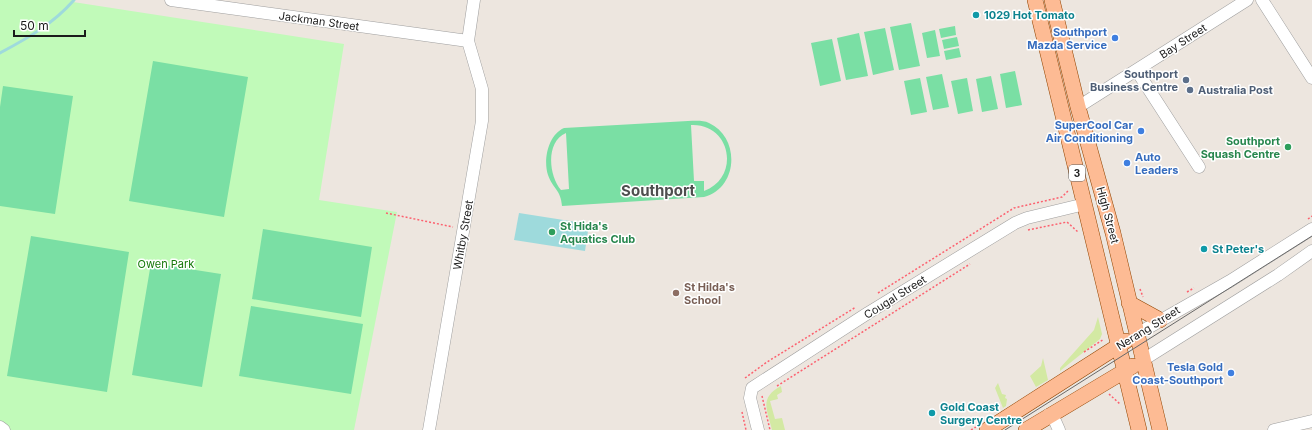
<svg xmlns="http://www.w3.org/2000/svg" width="1312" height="430" viewBox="0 0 1312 430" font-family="Inter,sans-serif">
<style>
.grass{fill:#d3e9a3}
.park{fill:#c1fab9}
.pitch{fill:#7adfa4;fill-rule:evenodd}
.water{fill:#9edadc}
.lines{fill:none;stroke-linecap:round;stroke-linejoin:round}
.stream{stroke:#9edadc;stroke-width:3}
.minor-casing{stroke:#9f9f9f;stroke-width:13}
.major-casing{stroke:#914400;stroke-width:16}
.path{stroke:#fc616f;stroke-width:1.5;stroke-dasharray:2 2;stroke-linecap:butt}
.minor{stroke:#fff;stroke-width:12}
.major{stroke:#fdbb94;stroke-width:15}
.tram{stroke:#696969;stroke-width:1}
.culture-dot{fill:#0f9aa8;stroke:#fff;stroke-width:1.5}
.shop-dot{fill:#3f7fe0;stroke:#fff;stroke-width:1.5}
.service-dot{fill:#5c6f8a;stroke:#fff;stroke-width:1.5}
.leisure-dot{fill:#2e9e5b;stroke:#fff;stroke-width:1.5}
.education-dot{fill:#8d6e63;stroke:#fff;stroke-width:1.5}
.labels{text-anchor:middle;stroke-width:3;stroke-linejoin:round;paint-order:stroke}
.shield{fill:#fff;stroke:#5f5f5f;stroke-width:1}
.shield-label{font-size:10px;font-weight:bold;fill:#1b1b1b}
.culture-label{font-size:11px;font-weight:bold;fill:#0d838f;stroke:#fff;text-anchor:start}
.street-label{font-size:11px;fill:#1b1b1b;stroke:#fff}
.shop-label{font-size:11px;font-weight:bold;fill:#366cbe;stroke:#fff;text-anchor:end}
.service-label{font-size:11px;font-weight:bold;fill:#4e5e75;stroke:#fff;text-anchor:end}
.leisure-label{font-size:11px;font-weight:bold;fill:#27864d;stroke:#fff;text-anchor:end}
.park-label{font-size:11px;fill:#157809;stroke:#fff}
.education-label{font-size:11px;font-weight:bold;fill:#785e54;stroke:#fff;text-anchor:start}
.district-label{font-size:15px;font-weight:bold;fill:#4e4e4e;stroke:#fff}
</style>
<rect width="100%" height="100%" fill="#ede6df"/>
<!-- grass -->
<path class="grass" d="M1098 317 1102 334 1100 339 1060 371V368L1094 330Z
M1043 358 1048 380 1036 387 1030 376 1041 366Z
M998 383 1002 394 1006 395 1005 398 1007 399 1006 406 1003 408 995 388Z
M781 386 782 392 777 395 778 399 770 401 775 419 782 418 785 430H772C767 409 759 398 781 386Z"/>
<!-- park -->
<path class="park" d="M0 0H74L73 2 344 44 319 200 397 212 354 430H0Z"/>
<!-- pitch -->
<path class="pitch" d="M911 23 920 66 899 70 890 27Z
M955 26 956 35 941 38 939 29Z
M885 28 894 70 873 75 864 32Z
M935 30 940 56 927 58 922 33Z
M859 33 868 76 846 80 837 38Z
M957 37 959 46 944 49 942 40Z
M832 39 841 81 820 86 811 43Z
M959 48 961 57 946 60 944 51Z
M153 61 248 77 224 217 129 201Z
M1015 71 1022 105 1006 108 1000 74Z
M942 74 949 107 933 110 926 77Z
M991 76 998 109 982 112 976 79Z
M920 78 927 112 911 115 904 81Z
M967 78 973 111 958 114 951 81Z
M3 86 73 96 55 214 0 206V107Z
M688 121C695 121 703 120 709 123 741 138 738 188 704 197L562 206C561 190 553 189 548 175 543 160 548 135 564 128ZM691 125C731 123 741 177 704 191V181H694ZM566 133 569 189 561 190C549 176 545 142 566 133Z
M263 229 372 247 361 317 252 299Z
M31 236 129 252 107 392 7 376Z
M151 263 221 274 202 387 132 375Z
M251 306 363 324 351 394 239 376Z"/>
<!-- water -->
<path class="water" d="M519 213 589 224 585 251 514 240Z"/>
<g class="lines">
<!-- stream -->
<path class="stream" d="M0 53C28 38 53 24 74 0"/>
<!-- minor casing -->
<g class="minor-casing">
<path id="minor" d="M171 0 468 41
M1262 0 1312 78
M1137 71 1199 167
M1078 107 1247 0
M1137 334 1230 281 1312 229
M1143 360 1278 275 1312 251
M1048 415 1055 421 1059 430
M0 427 4 430
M429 430 482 121V89L468 41 474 0
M758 430 750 398 752 388 868 313 1015 223 1027 218 1085 204
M1274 430 1312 421"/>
</g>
<!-- major casing -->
<g class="major-casing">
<path id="major" d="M1035 0 1139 430
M1052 0 1078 107 1113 233 1160 430
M1129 303 1160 320
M987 430 1126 341
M1026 430 1133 366"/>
</g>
<!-- path -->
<path class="path" d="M386 213 453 227
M1308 219 1312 216
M1028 230 1067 222 1078 232
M1140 289 1143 297
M1187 292 1194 288
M878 293 1014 208 1062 197 1068 191
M1084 352 1104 339
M745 378 767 362 856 307
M777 386 970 264
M1109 394 1120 404
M762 396 770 430
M742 412 746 430
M971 430 976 427"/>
<!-- minor -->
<use href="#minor" class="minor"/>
<!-- major -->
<use href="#major" class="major"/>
<!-- tram -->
<path class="tram" d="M1005 430 1312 236"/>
</g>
<!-- markers -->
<g class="culture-dot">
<circle cx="976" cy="15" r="4"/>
<circle cx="1204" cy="249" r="4"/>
<circle cx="932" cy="413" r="4"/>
</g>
<g class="shop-dot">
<circle cx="1115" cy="38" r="4"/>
<circle cx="1141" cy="131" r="4"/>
<circle cx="1127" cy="163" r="4"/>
<circle cx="1231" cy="373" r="4"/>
</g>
<g class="service-dot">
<circle cx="1186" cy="80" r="4"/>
<circle cx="1190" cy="90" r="4"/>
</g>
<g class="leisure-dot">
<circle cx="1288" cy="147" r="4"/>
<circle cx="552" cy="232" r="4"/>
</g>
<circle class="education-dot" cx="676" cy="293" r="4"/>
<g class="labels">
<!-- shield labels -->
<rect class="shield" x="1069" y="165" width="16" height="16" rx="3"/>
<g class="shield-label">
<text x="1077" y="177">3</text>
</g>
<!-- culture labels -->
<g class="culture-label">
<text x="984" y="19">1029 Hot Tomato</text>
<text x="1212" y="253">St Peter's</text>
<text x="940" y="411">Gold Coast<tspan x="940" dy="13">Surgery Centre</tspan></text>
</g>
<!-- street labels -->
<g class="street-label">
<text transform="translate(319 21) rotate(8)" y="4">Jackman Street</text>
<text transform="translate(1183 41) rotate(-33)" y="4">Bay Street</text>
<text transform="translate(1108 215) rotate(75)" y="4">High Street</text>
<text transform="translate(463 235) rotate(-80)" y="4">Whitby Street</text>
<text transform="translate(895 297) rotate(-32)" y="4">Cougal Street</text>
<text transform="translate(1148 328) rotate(-32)" y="4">Nerang Street</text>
</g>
<!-- shop labels -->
<g class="shop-label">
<text x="1107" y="36">Southport<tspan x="1107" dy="13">Mazda Service</tspan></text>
<text x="1133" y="129">SuperCool Car<tspan x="1133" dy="13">Air Conditioning</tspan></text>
<text x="1135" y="161" text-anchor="start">Auto<tspan x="1135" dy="13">Leaders</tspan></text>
<text x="1223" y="371">Tesla Gold<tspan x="1223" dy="13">Coast-Southport</tspan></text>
</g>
<!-- service labels -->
<g class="service-label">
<text x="1178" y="78">Southport<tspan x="1178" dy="13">Business Centre</tspan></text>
<text x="1198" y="94" text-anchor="start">Australia Post</text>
</g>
<!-- leisure labels -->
<g class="leisure-label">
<text x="1280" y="145">Southport<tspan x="1280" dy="13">Squash Centre</tspan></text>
<text x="560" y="230" text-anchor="start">St Hida's<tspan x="560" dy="13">Aquatics Club</tspan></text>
</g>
<!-- park labels -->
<g class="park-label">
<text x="166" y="268">Owen Park</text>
</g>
<!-- education labels -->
<g class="education-label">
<text x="684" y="291">St Hilda's<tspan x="684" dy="13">School</tspan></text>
</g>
<!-- district labels -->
<g class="district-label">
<text x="658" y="196">Southport</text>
</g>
</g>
<!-- scale -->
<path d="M14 30v6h71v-6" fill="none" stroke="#1b1b1b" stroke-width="2"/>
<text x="20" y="30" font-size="12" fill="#1b1b1b" stroke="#ffffff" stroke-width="3" paint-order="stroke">50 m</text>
</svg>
